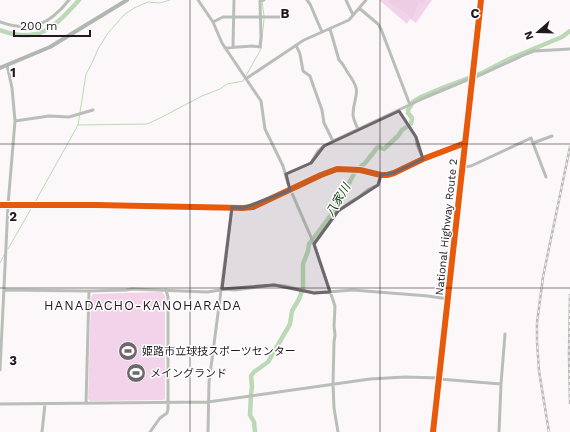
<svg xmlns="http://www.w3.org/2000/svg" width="570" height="432" viewBox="0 0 570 432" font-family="'Work Sans','Noto Sans JP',sans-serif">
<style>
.green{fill:#f3d3ea}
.forest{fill:#eccde4}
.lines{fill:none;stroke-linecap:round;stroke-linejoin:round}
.stream{stroke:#bbd9b7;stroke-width:1}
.river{stroke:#bbd9b7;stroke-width:4.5}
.minor{stroke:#b9beb8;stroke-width:3}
.major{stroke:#b0b7af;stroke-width:4}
.highway{stroke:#b6bbb4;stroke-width:5}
.rail-casing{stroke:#bbbab9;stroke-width:2.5}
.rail{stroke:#fff;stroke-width:1;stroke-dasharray:3;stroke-linecap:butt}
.cycleway-casing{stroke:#fff;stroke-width:8}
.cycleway{stroke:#e8590c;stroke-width:6}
.marked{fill:#6e676c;fill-opacity:0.2;stroke:#6e676c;stroke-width:3;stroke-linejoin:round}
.grid{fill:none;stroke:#21191f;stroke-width:1;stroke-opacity:0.55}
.labels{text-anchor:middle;stroke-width:3;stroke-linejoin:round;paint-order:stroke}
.street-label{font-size:11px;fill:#21191f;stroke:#fff}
.poi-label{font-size:11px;fill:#21191f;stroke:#fff;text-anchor:start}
.water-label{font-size:12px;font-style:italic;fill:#0d3b0a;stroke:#fff}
.quarter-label{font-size:13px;letter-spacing:1px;fill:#21191f;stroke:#fff}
.grid-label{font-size:13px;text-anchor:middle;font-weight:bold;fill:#21191f;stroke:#fff;stroke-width:3;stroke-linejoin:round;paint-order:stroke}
</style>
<rect width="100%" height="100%" fill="#fcf8fa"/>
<!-- green -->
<path class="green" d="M379 0H432L416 23 410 19 407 24Z
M162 292 165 296V399L163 400 90 401 88 399 91 297 93 294Z"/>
<!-- forest -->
<path class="forest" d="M390 0H425L423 3 419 2 412 18 388 1Z"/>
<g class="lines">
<!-- stream -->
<path class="stream" d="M262 1 264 16
M78 125 147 124 160 118 202 96 220 89 227 84 243 81 261 49 264 19
M34 204 78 125 86 74 92 63 98 49 108 33 124 15 134 8 148 2 160 3 170 0
M8 249 32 207
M0 263 4 255"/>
<!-- river -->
<path class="river" d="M0 30C39 45 54 27 79 0
M255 432 254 422 250 415 251 394 252 387 251 376 254 372 268 362 290 324 292 311 299 299 303 288V264L308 251 309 244 334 211 355 172 366 162 377 148 379 147 384 149 398 136 402 130 411 124 412 118 408 113V110L413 102 421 97 442 88 482 73 509 59 562 37 570 31"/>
<!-- minor -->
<path class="minor" d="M198 0 213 22 222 43 261 101 265 129 283 166 288 184 314 244 335 306 334 326 335 335 334 342 333 384 334 408 338 432
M307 0 310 4 322 32
M346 0 353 15
M359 8 378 24 381 29 410 105
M0 22C31 33 49 25 69 0
M213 22 223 17H286
M330 29 339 60C344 64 345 69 348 73 363 94 354 93 353 114 353 119 356 125 358 129
M296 45 300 54 303 71 310 76 312 82 322 110 324 123 333 141
M233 47 234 0
M225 48 252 46 260 47 261 37 260 1 264 0
M247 78 304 40 349 20 366 0
M399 111 416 137 417 145 423 159
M15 121 49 116 69 117 93 110
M533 143 552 136
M463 167 471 166 531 138 546 177
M286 174 311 163 318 151 324 146 333 141 424 98 467 80 476 77 526 54 534 51 570 49
M0 205H96L243 208 253 207 321 175 337 169 360 170 381 175H387L394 173 423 159 465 143
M314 244 338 211 352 201 359 197 369 189 378 185 381 175
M222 289 235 290 274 285 285 286 314 293 353 290 428 296 448 299
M5 290 89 291 126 290 132 289 207 292 221 290
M0 370 8 205 15 121 12 88 7 65
M439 379 501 384 505 334
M86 403 89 291
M0 404 208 402 370 379 405 377 439 378
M42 432 45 404
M150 432 160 418 167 413 168 409V297L166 290
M208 432 209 382 232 207
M499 432 501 384"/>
<!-- major -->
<path class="major" d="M0 68 50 47 127 0"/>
<!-- highway -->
<path class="highway" d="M433 432 481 0"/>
<!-- rail casing -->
<g class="rail-casing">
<path id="rail" d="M570 295 569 354 570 403
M549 432 539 371 537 342V323L543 277 570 147"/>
</g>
<!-- rail -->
<use href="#rail" class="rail"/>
<!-- cycleway casing -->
<g class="cycleway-casing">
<path id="cycleway" d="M0 205H96L243 208 253 207 321 175 337 169 360 170 381 175H387L394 173 423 159 465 143
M433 432 481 0"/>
</g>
<!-- cycleway -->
<use href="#cycleway" class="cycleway"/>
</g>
<!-- marked area -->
<path class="marked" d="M399 111 416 137 423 159 394 173 381 175 378 185 338 211 314 244 330 292 314 293 274 285 222 289 232 207 243 208 290 190 286 174 311 163 324 146Z"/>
<!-- grid -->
<path class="grid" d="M190 0V432M380 0V432M0 144H570M0 288H570"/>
<!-- icons -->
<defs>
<g id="stadium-disc" transform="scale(1)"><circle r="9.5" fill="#6e676c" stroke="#fff"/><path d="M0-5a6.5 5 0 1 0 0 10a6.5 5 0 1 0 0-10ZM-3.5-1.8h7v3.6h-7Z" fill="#fff"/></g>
</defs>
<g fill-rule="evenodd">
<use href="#stadium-disc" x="128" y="351"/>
<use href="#stadium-disc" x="136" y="373"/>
</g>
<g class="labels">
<!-- street labels -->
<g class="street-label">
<text transform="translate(446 227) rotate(-84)" y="4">National Highway Route 2</text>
</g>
<!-- poi labels -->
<g class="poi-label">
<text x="142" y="355">姫路市立球技スポーツセンター</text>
<text x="150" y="377">メイングランド</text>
</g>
<!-- water labels -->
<g class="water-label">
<text transform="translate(338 200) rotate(-59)" y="4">八家川</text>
</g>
<!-- quarter labels -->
<g class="quarter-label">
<text x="143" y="310">HANADACHO-KANOHARADA</text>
</g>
</g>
<g class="grid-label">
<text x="285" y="18">B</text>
<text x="475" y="18">C</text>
<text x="13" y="77">1</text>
<text x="13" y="221">2</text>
<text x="13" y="365">3</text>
</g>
<!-- north arrow -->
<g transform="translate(538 32) rotate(250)" stroke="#ffffff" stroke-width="3" paint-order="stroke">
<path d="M0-3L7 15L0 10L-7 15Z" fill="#21191f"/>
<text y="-6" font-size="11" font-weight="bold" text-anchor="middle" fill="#21191f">N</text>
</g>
<!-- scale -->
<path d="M14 30v6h76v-6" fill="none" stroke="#21191f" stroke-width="2"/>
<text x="20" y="30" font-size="12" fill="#21191f" stroke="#ffffff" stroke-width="3" paint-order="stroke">200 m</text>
</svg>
